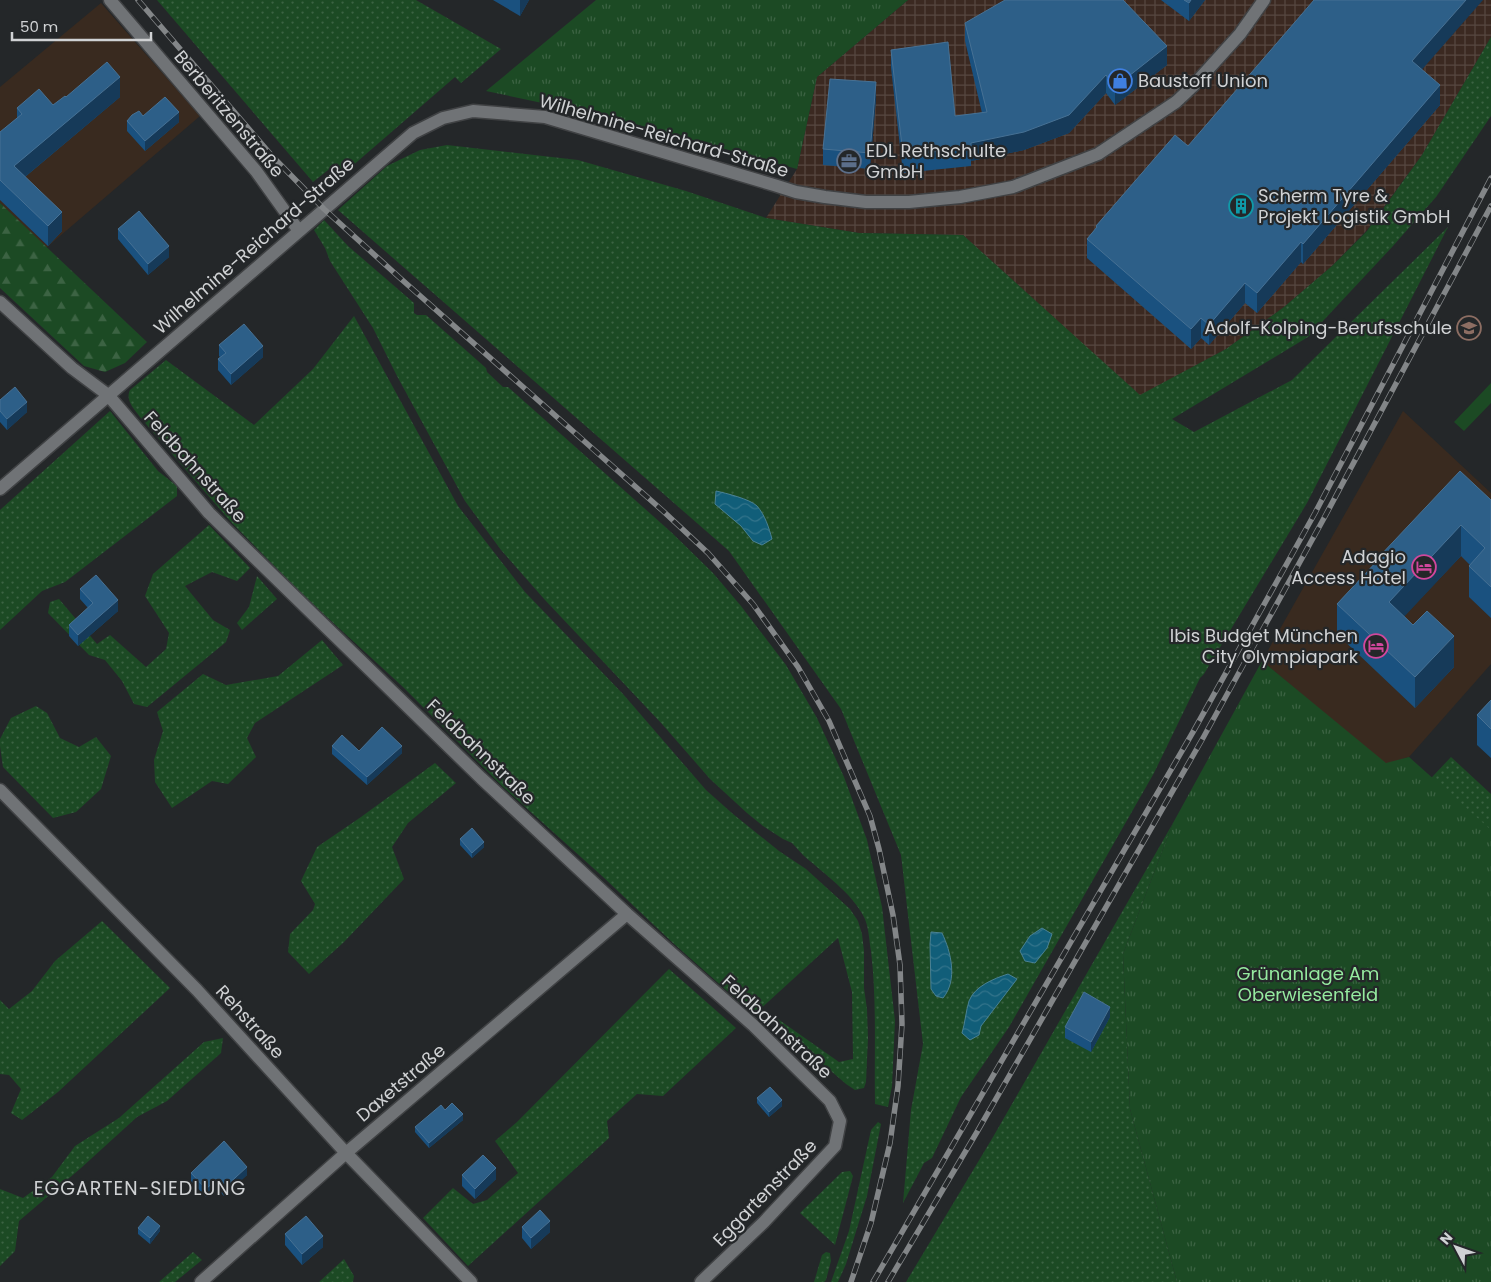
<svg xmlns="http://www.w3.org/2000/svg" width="1491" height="1282" viewBox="0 0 1491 1282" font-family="Poppins,sans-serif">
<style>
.commercial{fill:#392a1f}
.industrial{fill:url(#industrial-grid)}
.grass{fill:url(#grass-dots)}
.forest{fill:url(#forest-firs)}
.park{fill:url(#park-tufts)}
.pitch{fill:#1c4a24}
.water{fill:url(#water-waves);stroke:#4a8194}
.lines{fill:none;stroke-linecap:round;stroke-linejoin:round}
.minor-casing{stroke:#404244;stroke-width:15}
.minor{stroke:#707376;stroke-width:12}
.rail-casing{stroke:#838688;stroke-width:5.5}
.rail{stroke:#242729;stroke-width:4;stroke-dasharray:11;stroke-linecap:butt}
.wall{fill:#1a517f}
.shaded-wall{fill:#163a59}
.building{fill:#2d5f88;stroke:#477194}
.labels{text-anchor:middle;stroke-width:4.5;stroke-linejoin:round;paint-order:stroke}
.poi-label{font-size:18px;fill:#d0d2d4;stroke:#242729;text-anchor:start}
.street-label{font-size:18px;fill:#d0d2d4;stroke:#242729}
.park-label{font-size:18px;fill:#95ea9f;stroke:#242729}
.neighbourhood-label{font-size:19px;letter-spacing:1px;fill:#d0d2d4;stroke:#242729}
</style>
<defs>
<pattern id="industrial-grid" width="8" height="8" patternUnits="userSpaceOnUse" patternTransform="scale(1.25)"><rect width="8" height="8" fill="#3b2921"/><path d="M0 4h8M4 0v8" fill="none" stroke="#564740"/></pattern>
<pattern id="grass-dots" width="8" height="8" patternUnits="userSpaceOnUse" patternTransform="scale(1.25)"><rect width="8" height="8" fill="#1c4a24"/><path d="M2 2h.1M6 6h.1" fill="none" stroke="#3c6343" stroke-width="1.8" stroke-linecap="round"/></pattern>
<pattern id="forest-firs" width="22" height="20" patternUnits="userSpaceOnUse" patternTransform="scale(1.25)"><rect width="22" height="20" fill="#1c4a24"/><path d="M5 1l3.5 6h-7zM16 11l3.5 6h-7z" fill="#3c6343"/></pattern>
<pattern id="park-tufts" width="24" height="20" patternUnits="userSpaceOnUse" patternTransform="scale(1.25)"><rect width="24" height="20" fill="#1c4a24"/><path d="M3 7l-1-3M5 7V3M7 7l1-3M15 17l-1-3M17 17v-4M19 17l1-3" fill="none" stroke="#3c6343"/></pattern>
<pattern id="water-waves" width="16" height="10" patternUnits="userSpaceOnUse" patternTransform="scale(1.25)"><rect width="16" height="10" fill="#115e79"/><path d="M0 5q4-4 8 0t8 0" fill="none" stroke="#33748b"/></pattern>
</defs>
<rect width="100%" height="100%" fill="#242729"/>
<!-- commercial -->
<path class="commercial" d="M101 3 200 116 46 248 0 203V87Z
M1403 411 1491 493V664L1409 757 1386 764 1262 661Z"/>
<!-- industrial -->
<path class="industrial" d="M908 0H1491V37L1422 155 1367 230 1332 266 1284 307 1226 349 1140 396 963 235 859 233 766 218 797 169 817 77Z"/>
<!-- grass -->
<path class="grass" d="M157 0H416L501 49 461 83 455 77 343 174 337 163 313 182Z
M1491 37V116L1436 197 1393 246 1308 337 1172 419 1194 432 1292 380 1448 227 1307 503 1204 674 1200 678 1154 773 1009 1027 961 1097 932 1158 924 1163 903 1203 911 1110 923 1044 901 855 841 709 729 551 338 210 387 166 420 150 447 145 578 160 686 191 766 218 859 233 963 235 1140 395 1226 349 1284 307 1332 266 1367 231 1422 155Z
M324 220 348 246 414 303V313L417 315H426L486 368 487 372 503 387H508L671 532 713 573 741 606 786 665 817 718 844 777 867 840 882 907 895 1021 892 1086 888 1107 875 1104C874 1053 877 1002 871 951 869 940 869 927 864 917 852 893 823 873 803 855L792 843 783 839 763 826 747 813 710 779 662 724 545 600 501 550 465 501 397 376 373 328 330 261 325 248 314 230Z
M354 316 458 506 525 592 623 694 706 790 733 814 779 851 806 869 850 909 858 921 862 934 864 951V988L867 1009 868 1038 866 1082 864 1088 855 1090 846 1084 772 1020 775 1017 839 1062 853 1059 852 992 838 938 757 1012 751 1011 743 1005 673 943 602 876 502 786 403 687 304 596 232 523 140 417C134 409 125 400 130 390L166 360 254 425 313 369Z
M110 411 158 471 177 486V496L65 582 42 591 0 630V510Z
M209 525 250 568 237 581 212 572 185 586 213 620 230 630 226 642 147 707 134 704 122 681 105 660 89 655 48 613 50 602 59 599 97 644 110 635 146 667 166 649 169 633 145 596 153 574Z
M257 576 277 599 242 630 237 623 249 607Z
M322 640 343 665 255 723 247 738 256 757 228 784 212 781 172 808 155 782 154 760 163 731 157 712 203 674 226 685 278 676Z
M36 706 47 713 60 738 79 747 96 737 111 756 101 789 76 812 53 818 3 767 0 746V739L11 718Z
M1451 757 1491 794V873L1417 793Z
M435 763 456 783 408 823 392 847 404 879 344 942 309 974 288 952 290 934 313 910 315 904 301 881 317 847 361 817Z
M1173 823 1123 954 1130 1109 1177 1282H906L993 1137Z
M102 921 170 988 58 1092 22 1120 11 1113 21 1089 9 1075 0 1074V1000L9 1009 32 991 55 961Z
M669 969 736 1028 663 1096 637 1094 607 1121 609 1138 468 1266 423 1218 453 1188 473 1204 487 1200 518 1173 495 1141 517 1122Z
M223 1038 221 1053 167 1101 137 1117 81 1168 19 1221 15 1251 0 1266V1189L23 1198 52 1177 75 1146 119 1118 204 1042Z
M878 1122 881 1124 867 1196 846 1264 838 1282H831L849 1231 871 1130Z
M850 1171 853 1176 835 1245 800 1213 842 1172Z
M193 1252 202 1260 175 1282H159Z
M826 1252 830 1253 831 1261 826 1280 824 1282H814L822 1255Z
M344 1259 354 1276 353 1282H319Z"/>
<!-- forest -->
<path class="forest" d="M0 203 147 342 125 363 105 372 84 366 0 288Z"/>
<!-- park -->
<path class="park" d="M596 0H908L817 77 797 169 613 118 486 91Z
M1262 661 1386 763 1409 757 1491 830V1282H1177L1130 1109 1123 954 1173 823Z"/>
<!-- pitch -->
<path class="pitch" d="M1491 383V403L1464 431 1454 422Z"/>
<!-- water -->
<path class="water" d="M716 491C725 493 750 499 757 506 765 515 769 528 772 539L762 545 753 541 741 526 715 504Z
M1042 928 1052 934 1047 948 1035 963 1025 961 1020 951 1030 936Z
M931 932 942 933C951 952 958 980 943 998L936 996 931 989 930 944Z
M1008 974 1017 979 981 1026 979 1035 970 1040 962 1033C965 1023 966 1011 969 1001 975 986 993 979 1008 974Z"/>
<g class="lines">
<!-- minor casing -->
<g class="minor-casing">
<path id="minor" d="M110 0 256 171 299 231
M0 302 72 368 108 395 209 513 481 778 627 914 753 1025 830 1101 840 1121 835 1146 764 1222 701 1282
M0 489 413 133 443 118 473 111 545 117 774 185 796 192 825 197 866 202H909L960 197 1013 187 1098 154 1176 102 1193 86 1240 34 1264 0
M0 790 197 990 346 1153 471 1282
M201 1282 346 1153 627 914"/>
</g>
<!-- minor -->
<use href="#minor" class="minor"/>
<!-- rail casing -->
<g class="rail-casing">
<path id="rail" d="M138 0 273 157 324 209 400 278 663 511 708 553 753 604 798 667 829 721 870 816 879 849 893 915 900 965 902 1024 898 1086 890 1143 871 1223 851 1282
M873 1282 1193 732 1315 513 1491 178
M888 1282 977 1132 1203 738 1323 520 1491 206"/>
</g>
<!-- rail -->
<use href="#rail" class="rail"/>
</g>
<!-- wall -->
<path class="wall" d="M493 0H529L520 16Z
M1161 0H1205L1189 21Z
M965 23 1167 65 1115 105 1106 93 1069 133 1024 150 971 161V166L903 173 891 68V50L955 116 982 113 965 41Z
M1422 70 1440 105 1303 264 1301 262 1257 313 1245 303 1209 345 1201 338 1191 349 1087 258V239L1096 228V226L1188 146Z
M66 97H120L25 177 62 231 48 246 0 200V132L17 118V108L53 105Z
M876 98 870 169 823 165V149Z
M143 116 179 122 145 151 127 131V121Z
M118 229 169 257 148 275 118 239Z
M219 345 263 357 231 385 218 370V359L220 357 219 356Z
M0 400 27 412 7 430 0 422Z
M1491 500V618L1469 597V566L1470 565 1461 556 1404 616 1454 667 1415 708 1337 634V604L1377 562V559Z
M80 589 118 611 78 646 69 636V625L88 608 80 599Z
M1491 700V758L1477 745V715Z
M332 746 359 751 402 753 367 785 332 754Z
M460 839 484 847 472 858 460 845Z
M1110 1017 1091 1052 1065 1038V1027Z
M757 1098 782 1106 769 1117 757 1103Z
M445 1110 463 1120 429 1148 415 1132V1127Z
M191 1173 247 1175 224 1196 216 1188 206 1197 191 1181Z
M462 1175 496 1179 475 1199 462 1186Z
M522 1227 550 1232 531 1249 522 1238Z
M138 1228 160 1231 150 1244 138 1234Z
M285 1234 323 1247 302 1265 285 1245Z"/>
<!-- shaded-wall -->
<path class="shaded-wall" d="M520 0H529L520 16Z
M1191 0H1205L1189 21V3Z
M1466 0H1483L1412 81V61Z
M1167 46V65L1115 105V87Z
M1106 75V93L1069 133 1024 150 971 161V143Z
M120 77V97L14 186V166Z
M876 82V98L870 169V153Z
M1440 85V105L1303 264V244Z
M179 112V122L145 151V141Z
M62 212V231L48 246V226Z
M1301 242V262L1257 313V293Z
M169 246V257L148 275V264Z
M1245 283V303L1209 345V325Z
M1201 318V338L1191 349V329Z
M263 346V357L231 385V374Z
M27 402V412L7 430V419Z
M1461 525V556L1389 633V602Z
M118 600V611L78 646V635Z
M1454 636V667L1415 708V677Z
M402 746V753L367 785V777Z
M484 842V847L472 858V853Z
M1110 1007V1017L1091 1052V1042Z
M782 1100V1106L769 1117V1112Z
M463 1114V1120L429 1148V1143Z
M247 1167V1175L224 1196V1188Z
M496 1168V1179L475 1199V1189Z
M216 1180V1188L206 1197V1189Z
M550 1221V1232L531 1249V1238Z
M160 1226V1231L150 1244V1238Z
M323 1236V1247L302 1265V1254Z"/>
<!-- building -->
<path class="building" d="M1005 0H1123L1167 46 1115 87 1106 75 1069 115 1024 132 971 143V148L903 155 891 50 948 42 955 116 987 112 965 23Z
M1184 0H1191L1189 3Z
M1314 0H1466L1412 61 1440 85 1303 244 1301 242 1257 293 1245 283 1209 325 1201 318 1191 329 1087 239 1097 227 1096 226 1175 135 1188 146Z
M107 62 120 77 14 166 62 212 48 226 0 180V132L22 114 17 108 39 89 53 105 65 96 66 97Z
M830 79 876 82 870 153 823 149Z
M165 97 179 112 145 141 127 121 132 115 139 111 143 116Z
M139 211 169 246 148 264 118 229Z
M244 324 263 346 231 374 218 359 226 353 219 345Z
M15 387 27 402 7 419 0 411V400Z
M1460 471 1491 500V587L1469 566 1485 548 1461 525 1389 602 1413 625 1427 611 1454 636 1415 677 1337 604 1378 560 1377 559Z
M96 575 118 600 78 635 69 625 93 603 80 589Z
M1491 700V729L1477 715Z
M382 727 402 746 367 777 332 746 342 735 359 751Z
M472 828 484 842 472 853 460 839Z
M1084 992 1110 1007 1091 1042 1065 1027Z
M770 1087 782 1100 769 1112 757 1098Z
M452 1103 463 1114 429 1143 415 1127 441 1105 445 1110Z
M224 1141 247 1167 224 1188 216 1180 206 1189 191 1173Z
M483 1155 496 1168 475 1189 462 1175Z
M540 1210 550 1221 531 1238 522 1227Z
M148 1216 160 1226 150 1238 138 1228Z
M306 1216 323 1236 302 1254 285 1234Z"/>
<!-- icons -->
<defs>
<g id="shop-ring" transform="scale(1.25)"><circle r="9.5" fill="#242729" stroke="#3f7fe0" stroke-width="1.5"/><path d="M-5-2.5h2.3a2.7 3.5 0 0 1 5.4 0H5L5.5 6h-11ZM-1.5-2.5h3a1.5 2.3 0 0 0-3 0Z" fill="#3f7fe0"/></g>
<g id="office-ring" transform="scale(1.25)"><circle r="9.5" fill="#242729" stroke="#5c6f8a" stroke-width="1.5"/><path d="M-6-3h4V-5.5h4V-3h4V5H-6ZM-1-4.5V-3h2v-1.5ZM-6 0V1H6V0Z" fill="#5c6f8a"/></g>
<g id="building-ring" transform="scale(1.25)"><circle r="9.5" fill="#242729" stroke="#0f9aa8" stroke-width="1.5"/><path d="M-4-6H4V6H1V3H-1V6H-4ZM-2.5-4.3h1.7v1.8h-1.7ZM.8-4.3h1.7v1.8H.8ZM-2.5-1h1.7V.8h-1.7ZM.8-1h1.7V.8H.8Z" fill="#0f9aa8"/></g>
<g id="school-ring" transform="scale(1.25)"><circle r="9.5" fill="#242729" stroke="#8d6e63" stroke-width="1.5"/><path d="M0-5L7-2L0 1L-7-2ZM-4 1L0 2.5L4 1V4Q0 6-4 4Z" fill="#8d6e63"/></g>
<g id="hotel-ring" transform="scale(1.25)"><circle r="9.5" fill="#242729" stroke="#d1479c" stroke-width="1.5"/><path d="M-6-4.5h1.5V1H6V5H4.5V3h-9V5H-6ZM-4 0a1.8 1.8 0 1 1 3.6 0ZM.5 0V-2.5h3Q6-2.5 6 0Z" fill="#d1479c"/></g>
</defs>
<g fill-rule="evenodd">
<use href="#shop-ring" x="1120" y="81"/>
<use href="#office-ring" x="849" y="161"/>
<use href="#building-ring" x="1241" y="206"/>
<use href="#school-ring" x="1469" y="328"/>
<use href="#hotel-ring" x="1424" y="567"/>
<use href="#hotel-ring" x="1376" y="646"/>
</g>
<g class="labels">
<!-- poi labels -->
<g class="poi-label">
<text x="1138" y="87">Baustoff Union</text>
<text x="866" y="157">EDL Rethschulte<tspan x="866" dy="21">GmbH</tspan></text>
<text x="1258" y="202">Scherm Tyre &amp;<tspan x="1258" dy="21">Projekt Logistik GmbH</tspan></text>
<text x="1452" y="334" text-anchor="end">Adolf-Kolping-Berufsschule</text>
<text x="1406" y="563" text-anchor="end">Adagio<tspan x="1406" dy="21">Access Hotel</tspan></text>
<text x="1358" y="642" text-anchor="end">Ibis Budget München<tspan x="1358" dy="21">City Olympiapark</tspan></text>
</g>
<!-- street labels -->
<g class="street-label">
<text transform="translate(229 114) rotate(50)" y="6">Berberitzenstraße</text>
<text transform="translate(664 136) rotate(16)" y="6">Wilhelmine-Reichard-Straße</text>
<text transform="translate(254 246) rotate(-41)" y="6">Wilhelmine-Reichard-Straße</text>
<text transform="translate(195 467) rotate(48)" y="6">Feldbahnstraße</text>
<text transform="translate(481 752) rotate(44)" y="6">Feldbahnstraße</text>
<text transform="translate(250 1022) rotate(48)" y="6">Rehstraße</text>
<text transform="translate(777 1027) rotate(43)" y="6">Feldbahnstraße</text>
<text transform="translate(401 1083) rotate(-40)" y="6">Daxetstraße</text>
<text transform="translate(765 1193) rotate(-46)" y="6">Eggartenstraße</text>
</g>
<!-- park labels -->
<g class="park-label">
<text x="1308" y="980">Grünanlage Am<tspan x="1308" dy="21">Oberwiesenfeld</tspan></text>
</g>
<!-- neighbourhood labels -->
<g class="neighbourhood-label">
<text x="140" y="1195">EGGARTEN-SIEDLUNG</text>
</g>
</g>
<!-- north arrow -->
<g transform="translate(1456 1247) rotate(311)" stroke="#242729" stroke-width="4" paint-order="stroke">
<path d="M0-4L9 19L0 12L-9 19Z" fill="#d0d2d4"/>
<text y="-8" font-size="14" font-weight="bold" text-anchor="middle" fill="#d0d2d4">N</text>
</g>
<!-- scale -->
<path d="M12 32v8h139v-8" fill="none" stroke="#d0d2d4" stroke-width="2.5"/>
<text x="20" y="32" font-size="15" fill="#d0d2d4" stroke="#242729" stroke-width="4" paint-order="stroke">50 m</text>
</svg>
